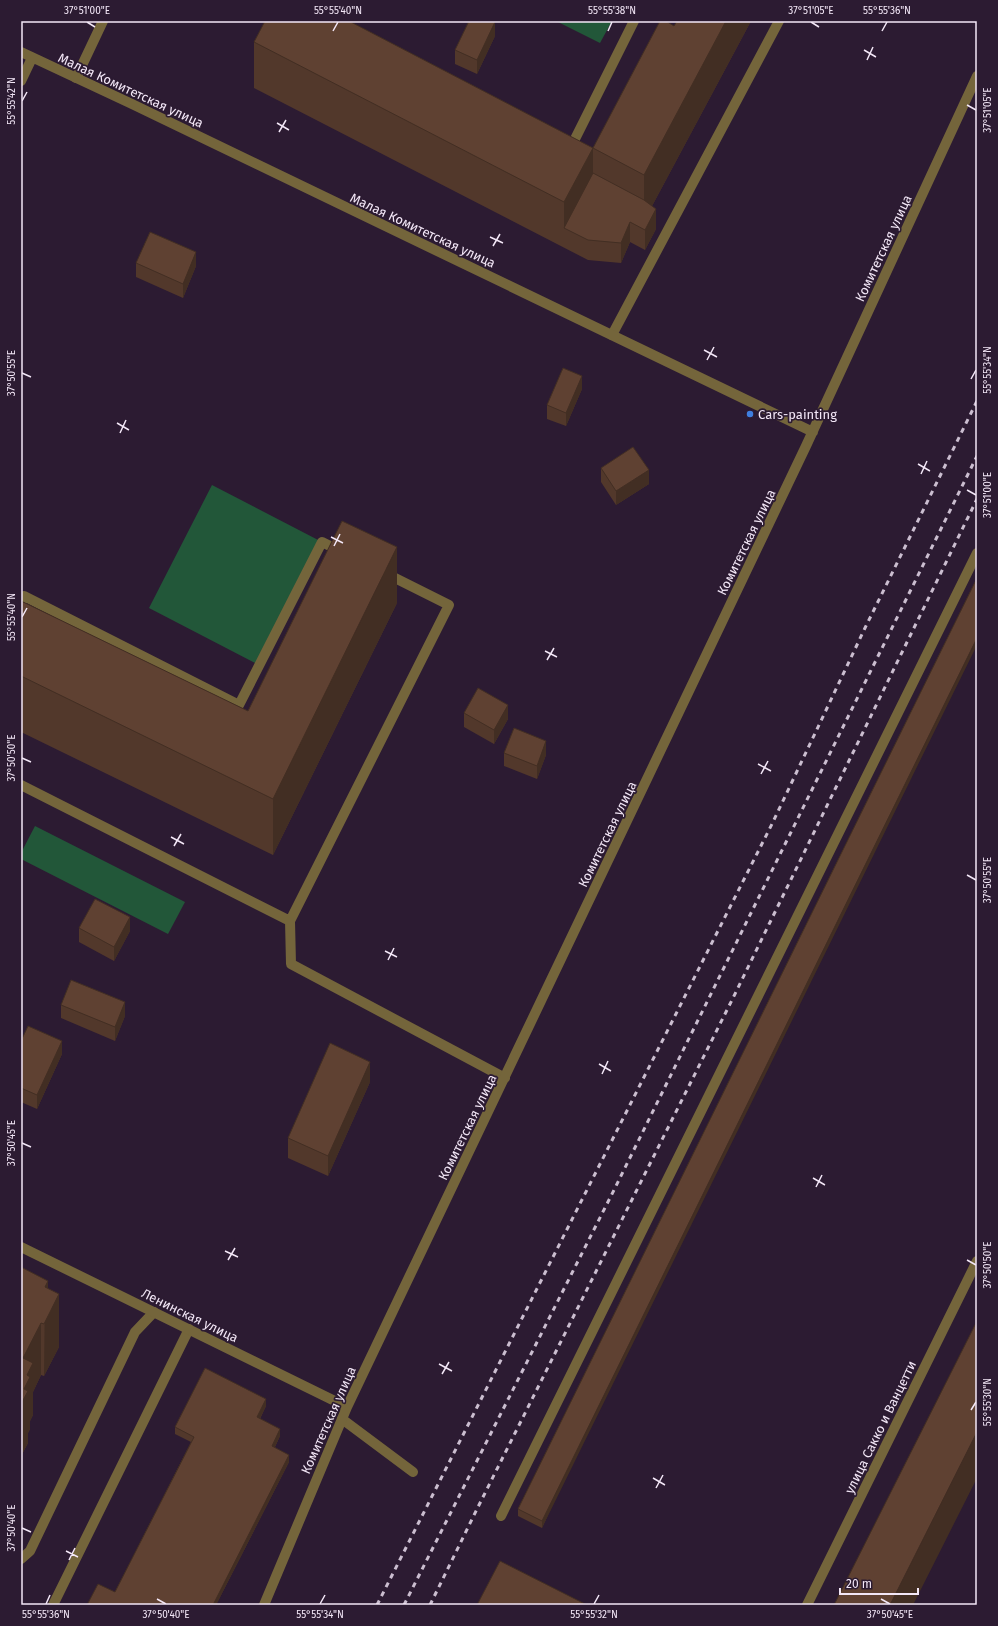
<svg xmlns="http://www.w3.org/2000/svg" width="998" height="1626" viewBox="0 0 998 1626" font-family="'Fira Sans',sans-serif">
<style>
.green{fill:#225739}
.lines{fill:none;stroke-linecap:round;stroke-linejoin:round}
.lane{stroke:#74653b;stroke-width:10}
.street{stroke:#74653b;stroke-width:10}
.rail{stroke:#cbbed0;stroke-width:3;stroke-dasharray:5 5;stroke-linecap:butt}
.wall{fill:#52382b}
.shaded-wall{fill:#422e23}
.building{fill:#5f4132;stroke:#422e23}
.ticks{fill:none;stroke:#f3e7f7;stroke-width:1.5}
.shop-dot{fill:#3f7fe0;stroke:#2c1b32;stroke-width:1.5}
.labels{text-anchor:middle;stroke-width:3.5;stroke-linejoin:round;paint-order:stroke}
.street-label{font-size:13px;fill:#f3e7f7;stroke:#2c1b32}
.poi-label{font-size:13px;fill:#f3e7f7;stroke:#2c1b32;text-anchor:start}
.neatline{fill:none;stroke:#f3e7f7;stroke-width:1.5}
.ticks-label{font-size:10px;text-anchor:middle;fill:#f3e7f7}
</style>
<rect width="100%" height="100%" fill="#2c1b32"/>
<!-- green -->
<path class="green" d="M556 21H612L600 43Z
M212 485 322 542 259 665 149 608Z
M35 826 185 902 168 934 21 859V853Z"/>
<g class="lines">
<!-- lane -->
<path class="lane" d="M76 78 103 21
M568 148 570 149 634 21
M612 335 779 21
M385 573 449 605 290 921 291 964 505 1078
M21 602 24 596 239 705 322 542 340 551
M21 785 290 921
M342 1419 413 1472
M501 1516 977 553
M21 1559 30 1551 135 1332 154 1312
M53 1605 189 1329"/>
<!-- street -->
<path class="street" d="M21 52 132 104 813 432
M21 81 32 58
M21 1247 347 1407
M264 1605 347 1407 806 446 977 76
M807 1605 977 1261"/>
<!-- rail -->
<path class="rail" d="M377 1605 772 824 865 628 977 401
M404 1605 614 1190 977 456
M430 1605 479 1505 732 1000 977 499"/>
</g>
<!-- wall -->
<path class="wall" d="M751 21 652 206 656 229 645 250 630 242 621 263 588 260 254 88V42L593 148 674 26Z
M495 36 477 74 455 64V50Z
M136 263 196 266 183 298 136 277Z
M582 389 566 426 547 419V405Z
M601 468 649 484 616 505 601 482Z
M977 578 542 1528 518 1516V1509Z
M21 601 248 711 397 603 273 855 21 732Z
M464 713 508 719 494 744 464 727Z
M504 753 546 755 537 779 504 766Z
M79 928 130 931 114 961 79 942Z
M61 1005 125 1016 115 1041 61 1018Z
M21 1041 62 1054 37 1109 21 1102Z
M370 1082 328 1176 288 1158V1138Z
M21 1267 48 1289 59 1347 44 1376 41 1375 33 1392V1415L30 1421V1429L28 1433V1443L21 1456Z
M266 1406 260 1419 280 1436 275 1447 289 1462 216 1605H87L115 1592 191 1442 175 1434V1427Z"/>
<!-- shaded-wall -->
<path class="shaded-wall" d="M726 21H751L644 221V175Z
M495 22V36L477 74V60Z
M593 148V193L564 228V202Z
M656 209V229L645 250V230Z
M630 222V242L621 263V243Z
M196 252V266L183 298V284Z
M582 376V389L566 426V413Z
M649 470V484L616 505V491Z
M397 547V603L273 855V799Z
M977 638V645L542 1528V1521Z
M508 705V719L494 744V730Z
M546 741V755L537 779V766Z
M130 917V931L114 961V947Z
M125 1002V1016L115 1041V1027Z
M62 1041V1054L37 1109V1095Z
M370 1062V1082L328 1176V1156Z
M48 1281V1316L59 1294V1347L44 1376 45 1287Z
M41 1323V1375L33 1392V1415L30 1421V1429L28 1433V1443L21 1456V1404L23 1358Z
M266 1399V1406L257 1424V1417Z
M280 1429V1436L272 1453V1446Z
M977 1432V1478L913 1605H890Z
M289 1455V1462L216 1605H213Z"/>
<!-- building -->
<path class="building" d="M265 21H349L593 148 564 202 254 42Z
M469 21H492L495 22 477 60 455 50Z
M660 21H666L674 26 677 21H726L644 175 593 148Z
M593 173 644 200 656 209 645 230 630 222 621 243 588 240 564 228Z
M150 232 196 252 183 284 136 263Z
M563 368 582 376 566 413 547 405Z
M633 447 649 470 616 491 601 468Z
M342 521 397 547 273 799 21 676V601L248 711Z
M977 578V638L542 1521 518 1509Z
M478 688 508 705 494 730 464 713Z
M514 728 546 741 537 766 504 753Z
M95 899 130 917 114 947 79 928Z
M71 980 125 1002 115 1027 61 1005Z
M28 1026 62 1041 37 1095 21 1088V1041Z
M330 1043 370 1062 328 1156 288 1138Z
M21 1267 48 1281 45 1287 59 1294 44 1324 41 1323 23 1358 33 1363 27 1375 30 1377 24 1389 28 1391 21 1404Z
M977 1321V1432L890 1605H834Z
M205 1368 266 1399 257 1417 280 1429 272 1446 289 1455 213 1605H87L98 1584 115 1592 194 1437 175 1427Z
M500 1561 587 1605H477Z"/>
<!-- ticks -->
<path class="ticks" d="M87 22 95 27M811 22 819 27M333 31 338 22M608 31 612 22M882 31 887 22M864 50 876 57M867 60 873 47M22 101 27 92M967 105 976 110M277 123 289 130M279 132 286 120M490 237 503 243M493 246 500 234M704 350 717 357M707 360 714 347M22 373 31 377M971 379 976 370M117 423 129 430M120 433 126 420M918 464 930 471M921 474 927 461M967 490 976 495M331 537 343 543M334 546 340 534M22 617 27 608M545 651 557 657M547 660 554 648M22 758 31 762M758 764 771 771M761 774 768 761M171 837 184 844M174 846 181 834M967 875 976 880M385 951 397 957M388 960 394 948M599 1064 611 1071M602 1074 608 1061M22 1143 31 1147M813 1178 825 1185M816 1187 822 1175M225 1251 238 1257M228 1260 235 1248M967 1260 976 1265M439 1364 452 1371M442 1374 449 1362M971 1410 976 1402M653 1478 665 1485M656 1488 663 1475M22 1528 31 1532M66 1551 78 1557M69 1560 75 1548M157 1599 166 1604M881 1599 890 1604M46 1604 50 1595M320 1604 325 1595M594 1604 599 1595"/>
<!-- markers -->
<circle class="shop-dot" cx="750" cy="414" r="4"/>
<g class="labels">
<!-- street labels -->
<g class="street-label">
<text transform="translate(131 90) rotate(25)" y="5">Малая Комитетская улица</text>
<text transform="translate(423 230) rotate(25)" y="5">Малая Комитетская улица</text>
<text transform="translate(883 248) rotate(-65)" y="5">Комитетская улица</text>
<text transform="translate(746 542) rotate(-64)" y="5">Комитетская улица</text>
<text transform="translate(607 834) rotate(-64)" y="5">Комитетская улица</text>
<text transform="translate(467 1127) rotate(-64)" y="5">Комитетская улица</text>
<text transform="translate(190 1315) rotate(26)" y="5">Ленинская улица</text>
<text transform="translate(328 1420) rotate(-66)" y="5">Комитетская улица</text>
<text transform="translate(880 1427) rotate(-64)" y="5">улица Сакко и Ванцетти</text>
</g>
<!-- poi labels -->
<g class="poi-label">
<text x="758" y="419">Cars-painting</text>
</g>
</g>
<!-- border -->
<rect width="998" height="1626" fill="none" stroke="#2c1b32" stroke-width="44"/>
<!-- scale -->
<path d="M840 1588v6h78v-6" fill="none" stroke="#f3e7f7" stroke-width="2"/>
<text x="846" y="1588" font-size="12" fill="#f3e7f7" stroke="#2c1b32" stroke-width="3" paint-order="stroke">20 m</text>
<rect x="22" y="22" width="954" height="1582" class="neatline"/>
<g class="ticks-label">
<text x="87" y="14">37°51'00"E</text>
<text x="338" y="14">55°55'40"N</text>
<text x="612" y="14">55°55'38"N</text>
<text x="811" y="14">37°51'05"E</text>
<text x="887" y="14">55°55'36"N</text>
<text transform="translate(11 101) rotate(-90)" y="4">55°55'42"N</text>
<text transform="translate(987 110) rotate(-90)" y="4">37°51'05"E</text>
<text transform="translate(987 370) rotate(-90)" y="4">55°55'34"N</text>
<text transform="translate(11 373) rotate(-90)" y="4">37°50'55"E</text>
<text transform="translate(987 495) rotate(-90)" y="4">37°51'00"E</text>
<text transform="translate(11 617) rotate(-90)" y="4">55°55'40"N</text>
<text transform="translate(11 758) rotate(-90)" y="4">37°50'50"E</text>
<text transform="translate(987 880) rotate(-90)" y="4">37°50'55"E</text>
<text transform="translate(11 1143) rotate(-90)" y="4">37°50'45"E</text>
<text transform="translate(987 1265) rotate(-90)" y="4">37°50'50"E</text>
<text transform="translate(987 1402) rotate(-90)" y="4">55°55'30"N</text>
<text transform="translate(11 1528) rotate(-90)" y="4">37°50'40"E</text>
<text x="46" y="1618">55°55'36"N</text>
<text x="166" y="1618">37°50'40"E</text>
<text x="320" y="1618">55°55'34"N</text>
<text x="594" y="1618">55°55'32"N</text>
<text x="890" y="1618">37°50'45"E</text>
</g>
</svg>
